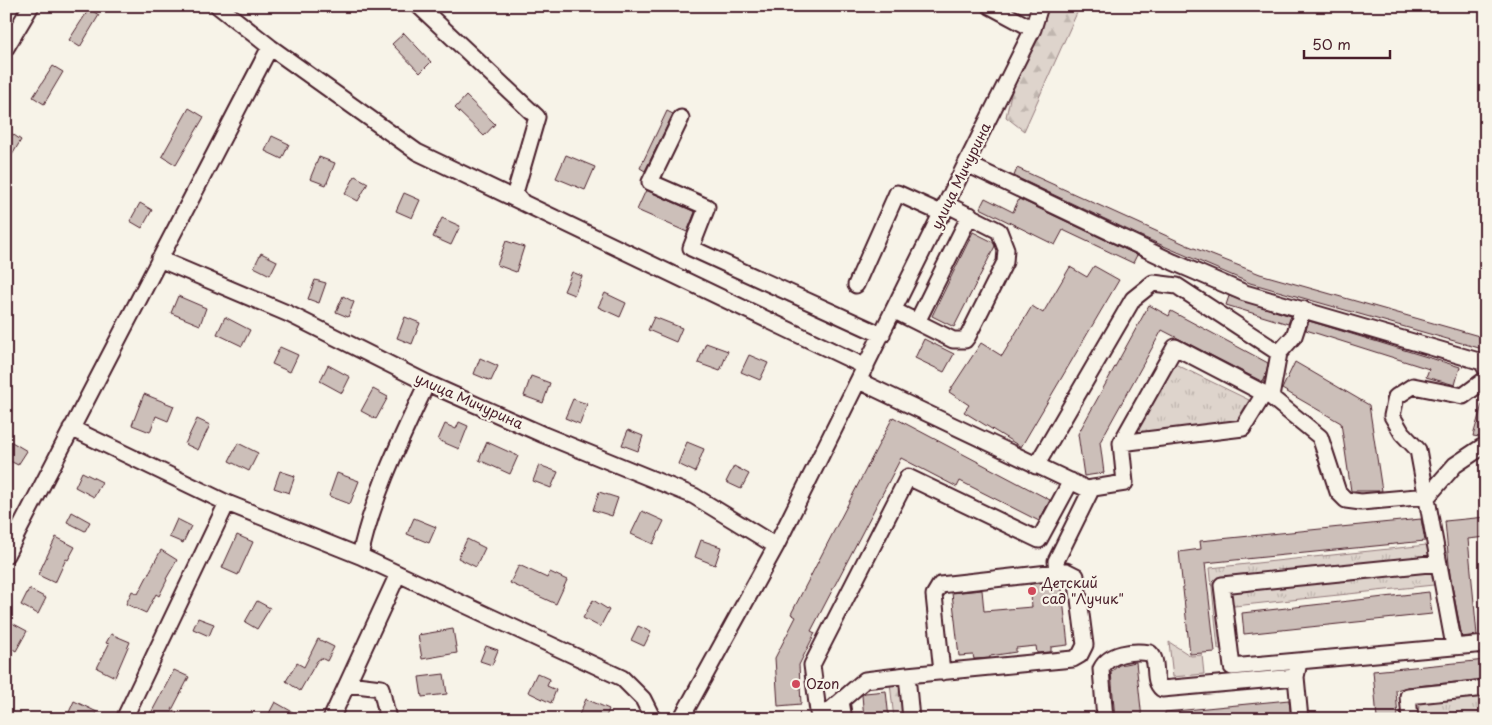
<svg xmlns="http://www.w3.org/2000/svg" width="1492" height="725" viewBox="0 0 1492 725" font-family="'Playpen Sans',sans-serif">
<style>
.grass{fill:url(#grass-tufts);stroke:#947a7c}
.forest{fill:url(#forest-firs);stroke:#947a7c}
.park{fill:#ded4cc;stroke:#947a7c}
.building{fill:#ccbfb9;stroke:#4a1f2b}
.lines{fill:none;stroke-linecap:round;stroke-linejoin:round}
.minor-casing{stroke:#4a1f2b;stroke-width:19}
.minor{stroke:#f7f3e8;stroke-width:15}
.poi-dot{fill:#d1495b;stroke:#f7f3e8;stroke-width:2}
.labels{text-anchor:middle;stroke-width:4.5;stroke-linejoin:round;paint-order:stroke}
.street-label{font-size:14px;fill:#4a1f2b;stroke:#f7f3e8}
.poi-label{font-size:14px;fill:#4a1f2b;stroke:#f7f3e8;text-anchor:start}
</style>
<defs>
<pattern id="grass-tufts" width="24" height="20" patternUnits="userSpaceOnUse" patternTransform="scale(1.25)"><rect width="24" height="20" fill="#ded4cc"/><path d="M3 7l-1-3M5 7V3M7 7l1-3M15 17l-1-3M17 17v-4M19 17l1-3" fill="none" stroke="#c0b6af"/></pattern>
<pattern id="forest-firs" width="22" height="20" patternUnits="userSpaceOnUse" patternTransform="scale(1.25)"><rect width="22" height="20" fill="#ded4cc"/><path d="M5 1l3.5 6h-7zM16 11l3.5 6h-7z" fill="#c0b6af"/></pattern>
</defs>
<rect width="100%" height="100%" fill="#f7f3e8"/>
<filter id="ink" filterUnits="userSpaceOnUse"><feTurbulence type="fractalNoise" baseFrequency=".02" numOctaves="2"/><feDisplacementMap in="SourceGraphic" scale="10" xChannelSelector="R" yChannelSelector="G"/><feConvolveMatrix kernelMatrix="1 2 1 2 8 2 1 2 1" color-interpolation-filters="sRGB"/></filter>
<g filter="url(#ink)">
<!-- grass -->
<path class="grass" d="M1175 364 1249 400 1234 425 1132 434Z
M1436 544 1443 584 1225 607 1229 648 1218 649 1210 568Z
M1486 688V719H1410L1408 696Z"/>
<!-- forest -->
<path class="forest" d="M1040 6H1080L1024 131 1006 117 1012 89Z
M907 681 911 719H894L890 683Z"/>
<!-- park -->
<path class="park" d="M1169 642 1191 656 1202 655 1204 674 1173 677Z"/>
<!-- building -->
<path class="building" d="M89 9 99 15 80 47 69 40Z
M404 33 431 62 420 73 392 44Z
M53 66 63 72 44 104 33 97Z
M466 96 495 124 484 136 455 108Z
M189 108 204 117 176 165 162 156Z
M667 111 673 114 645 171 640 168Z
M11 133 21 140 6 165V141Z
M272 136 289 144 282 159 265 151Z
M566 155 595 167 585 190 556 178Z
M319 157 335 163 326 185 310 179Z
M1017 168 1189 246 1260 274 1486 338V350L1250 283 1145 238 1014 176Z
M355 176 368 183 358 201 345 194Z
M646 190 695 212 687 232 637 210Z
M404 193 420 200 412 218 396 211Z
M985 198 1013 212 1019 199 1137 255 1133 263 1063 230 1055 245 980 208Z
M140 203 152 210 142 228 130 221Z
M442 218 460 226 451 245 433 237Z
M973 232 993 242 995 246 954 327 932 316Z
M506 241 524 247 516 272 497 265Z
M261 253 277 261 270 275 254 267Z
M1094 266 1119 280 1021 447 964 412 969 405 949 392 981 343 1002 356 1032 306 1043 313 1070 267 1087 277Z
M572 272 582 276 574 295 564 291Z
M315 280 326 283 319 303 308 299Z
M605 293 626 303 620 317 598 307Z
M178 296 206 308 200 325 171 313Z
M343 296 354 302 348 317 336 312Z
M1229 296 1291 316 1288 324 1226 305Z
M1149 305 1169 316 1171 311 1268 363 1265 378 1263 382 1162 330 1100 442 1104 473 1084 476 1078 434Z
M225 317 250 330 242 346 217 334Z
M405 317 420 323 412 344 397 338Z
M654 317 682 328 676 342 648 330Z
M1309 321 1460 367 1455 385 1426 377 1429 369 1306 330Z
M924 339 954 354 944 372 915 358Z
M706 343 728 351 720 371 698 363Z
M280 347 298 355 290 372 272 364Z
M749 355 768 363 760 380 741 372Z
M480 358 498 366 491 381 474 374Z
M1295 362 1369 405 1382 491H1351L1341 423 1282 389Z
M328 365 350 377 342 393 320 381Z
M531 376 550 383 543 403 524 396Z
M373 389 388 397 376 419 361 411Z
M144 394 174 406 168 421 156 416 150 432 132 425Z
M573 399 587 404 580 424 565 418Z
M1483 401H1486V438L1473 436Z
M893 417 1050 500 1039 521 960 481 957 487 901 458 811 631 815 633 799 665 801 704 778 706 775 658 796 617 791 614Z
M197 419 210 425 198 450 185 444Z
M459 422 468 426 459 449 438 440 445 424 456 429Z
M628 430 643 436 638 451 622 445Z
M10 441 27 451 18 465 6 459V448Z
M487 442 518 456 510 474 479 460Z
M687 442 704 449 695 472 678 464Z
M238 443 258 453 249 471 229 461Z
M539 465 558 472 551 488 533 481Z
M734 466 749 474 741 489 726 482Z
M280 471 295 476 289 493 274 488Z
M82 472 102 482 94 497 75 487Z
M337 473 359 481 350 504 329 496Z
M599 492 618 498 612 516 593 510Z
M642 511 664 521 653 544 631 534Z
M72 512 90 522 85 531 67 522Z
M1486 517V537L1468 539 1477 635 1462 637 1450 575 1445 521Z
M414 518 436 527 429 543 407 534Z
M177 519 191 526 183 543 169 537Z
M1421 519 1425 541 1205 563 1215 652 1190 654 1179 552 1201 549 1200 541Z
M237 535 253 542 238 575 222 568Z
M56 537 75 547 68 560 66 559 55 583 38 575Z
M467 539 485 548 476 567 458 558Z
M701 540 721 547 715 565 695 557Z
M161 550 177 560 166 579 167 580 159 596 156 594 146 613 126 604 132 591 138 594Z
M519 565 547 578 550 572 567 580 556 604 510 583Z
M1061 581 1068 645 1051 647V652L1037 653 1036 646 1016 648V652L990 656V658L974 659 973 655 959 656 952 593 982 590 984 611 1032 607 1030 584Z
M29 589 46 598 38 614 21 605Z
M1429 592 1432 614 1244 634 1242 613Z
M593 600 609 610 600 627 583 618Z
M257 601 270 608 257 629 245 622Z
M198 618 214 624 209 636 193 629Z
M12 623 27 631 16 651 6 645V634Z
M638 626 651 632 644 646 631 640Z
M453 629 457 653 422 659 418 635Z
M111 634 130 642 115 677 97 668 109 644 106 643Z
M318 639 334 647 327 661 321 658 317 661 300 691 286 681 297 663 304 667Z
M486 646 498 650 492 665 480 661Z
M1486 660V679L1407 687 1396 690 1398 719H1377L1373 671Z
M1136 662 1142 719H1115L1111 672 1119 665Z
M174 670 189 677 172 710 177 712 174 719H148Z
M537 673 550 679 547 686 556 690 551 703 528 692Z
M444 674 447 694 422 697 419 677Z
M886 691 889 719H864L862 695 865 693Z
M586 699 609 709 605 719H587L579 715Z
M1289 700 1291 719H1165V712Z
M74 701 97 712 93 719H66Z
M275 702 305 719H266Z"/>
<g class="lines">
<!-- minor casing -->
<g class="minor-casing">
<path id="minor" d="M218 6 270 47
M419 6 537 117 515 193 523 203
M990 6 1033 29
M6 48 31 6
M681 118 650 182 707 207 691 248 882 335
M967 164 1173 262 1245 293 1482 362 1486 369
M159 259 289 314 427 383 544 435 694 496 776 546
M856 285 897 193 943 214
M1303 309 1294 336 1279 353 1271 397 1320 437 1338 492 1346 500 1361 502 1428 496 1455 465 1482 447 1486 448
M895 311 953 340H965L968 336 1005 262 1006 249 999 231 948 205
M917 322 970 215
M859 381 1087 489 1125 483 1121 443
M1264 394 1243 428 1121 443 1175 347 1271 397
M71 428 227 503 360 556 622 678 643 699 653 719
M1036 466 1133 299 1153 283 1177 286 1279 353
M6 555 270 47 417 152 866 367
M360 556C373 495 401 439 427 383
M1439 563 1222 585 1232 667 1486 644
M1057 572 1056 561 1092 488
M1454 646 1418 450 1402 433 1392 416 1396 397 1413 386 1463 396 1486 379
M1298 667 1296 677 1300 719
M907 675 1073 659 1080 655 1085 645 1076 576 1066 571 940 585 934 595 942 672
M348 684 381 688 388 719
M841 701 844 719
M124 719 227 503
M331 719 398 574
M681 719 776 546 1033 29 1040 6
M819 719 812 665 908 477 1039 540 1071 481
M820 719 865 680 907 675 911 719
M1105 719 1101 669C1109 653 1133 650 1150 653 1160 662 1151 680 1162 689L1296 677
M1410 719 1408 696 1486 688"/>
</g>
<!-- minor -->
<use href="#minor" class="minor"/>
</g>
</g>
<!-- markers -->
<g class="poi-dot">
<circle cx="1032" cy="591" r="5"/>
<circle cx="796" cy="684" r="5"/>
</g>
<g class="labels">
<!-- street labels -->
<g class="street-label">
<text transform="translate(961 176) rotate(-64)" y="5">улица Мичурина</text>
<text transform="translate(469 401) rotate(24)" y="5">улица Мичурина</text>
</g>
<!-- poi labels -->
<g class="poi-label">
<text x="1042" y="588">Детский<tspan x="1042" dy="16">сад "Лучик"</tspan></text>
<text x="806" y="689">Ozon</text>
</g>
</g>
<!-- margin -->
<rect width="1492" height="725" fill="none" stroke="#f7f3e8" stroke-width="25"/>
<rect x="12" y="12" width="1467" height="700" fill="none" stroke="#4a1f2b" stroke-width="2" filter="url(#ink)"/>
<!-- scale -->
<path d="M1304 50v8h86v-8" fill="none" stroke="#4a1f2b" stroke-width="2.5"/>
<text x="1312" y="50" font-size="15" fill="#4a1f2b" stroke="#f7f3e8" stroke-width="4" paint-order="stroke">50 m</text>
</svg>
